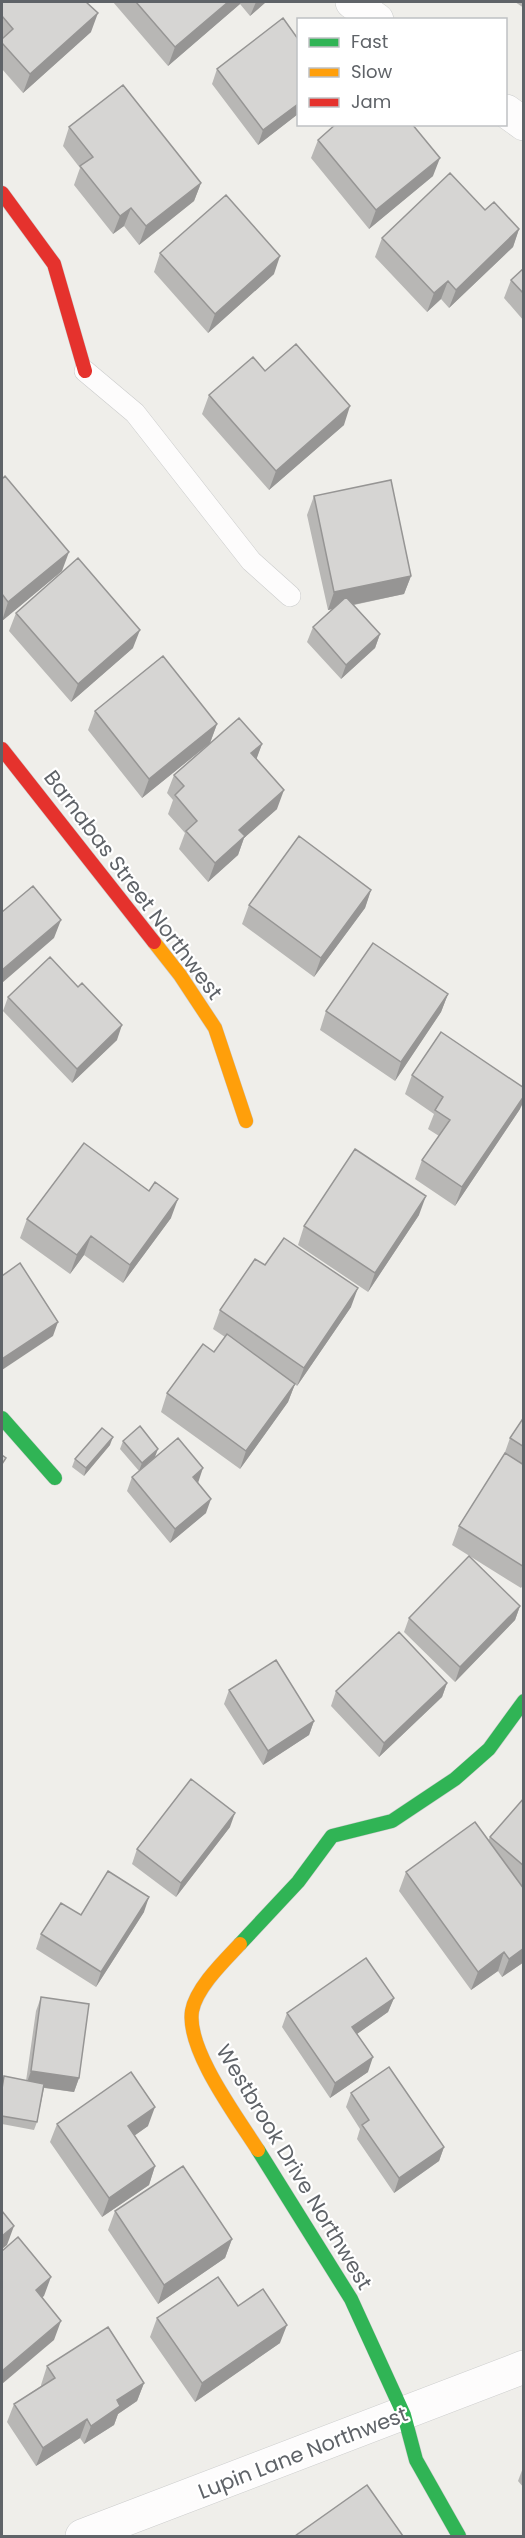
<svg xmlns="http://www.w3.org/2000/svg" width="525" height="2538" viewBox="0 0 525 2538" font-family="Poppins,sans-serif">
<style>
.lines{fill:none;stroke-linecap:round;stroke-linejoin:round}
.lane-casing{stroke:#cbcccc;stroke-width:22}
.street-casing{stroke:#cbcccc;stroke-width:34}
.fast-casing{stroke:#cacacb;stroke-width:15}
.slow-casing{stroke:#cacacb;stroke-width:15}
.jam-casing{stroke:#cacacb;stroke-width:15}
.lane{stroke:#fdfcfc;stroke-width:21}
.street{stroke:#fdfcfc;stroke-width:33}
.fast{stroke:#30b455;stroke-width:14}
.slow{stroke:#ff9f0a;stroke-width:14}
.jam{stroke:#e5322d;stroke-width:14}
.wall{fill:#b8b7b5}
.shaded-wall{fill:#969594}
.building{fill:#d6d5d3;stroke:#969594;stroke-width:1.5}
.labels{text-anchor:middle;stroke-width:4.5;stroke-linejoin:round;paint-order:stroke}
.street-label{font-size:21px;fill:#5f6368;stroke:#fff}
</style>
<rect width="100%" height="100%" fill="#efeeea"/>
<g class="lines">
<!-- lane casing -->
<g class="lane-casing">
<path id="lane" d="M85 371 135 413 251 561 290 596"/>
</g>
<!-- street casing -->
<g class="street-casing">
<path id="street" d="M352 2 377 20
M506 111 524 124
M82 2536 524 2367"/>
</g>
<!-- fast casing -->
<g class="fast-casing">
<path id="fast" d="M2 1418 55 1478
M240 1944 298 1882 332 1836 392 1821 455 1779 489 1749 524 1701
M258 2150 351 2299 404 2415 416 2460 459 2536"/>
</g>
<!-- slow casing -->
<g class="slow-casing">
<path id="slow" d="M154 942 180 975 215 1028 246 1121
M240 1944C224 1961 196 1988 192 2011 186 2049 237 2117 258 2150"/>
</g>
<!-- jam casing -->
<g class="jam-casing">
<path id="jam" d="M2 193 54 264 85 371
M2 749 154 942"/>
</g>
<!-- lane -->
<use href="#lane" class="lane"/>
<!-- street -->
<use href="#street" class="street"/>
<!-- fast -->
<use href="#fast" class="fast"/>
<!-- slow -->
<use href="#slow" class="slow"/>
<!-- jam -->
<use href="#jam" class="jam"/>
</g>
<!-- wall -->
<path class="wall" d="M2 2 91 32 23 93 2 69Z
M113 2H266L250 16 240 4 168 66Z
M515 2H524V8Z
M298 39V114L258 145 212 84 217 69Z
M69 127 201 183 194 201 139 245 124 226 113 234 74 185 80 168 63 146Z
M318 140 433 176 369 229 311 158Z
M485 210 519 229 513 247 449 308 441 299 427 312 375 257 382 238Z
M160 253 274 274 208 333 154 272Z
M524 268V321L504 298 511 280Z
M265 371 344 425 269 490 202 414 209 395Z
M2 479 62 571 2 621Z
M314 496 411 576 404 594 354 605 380 634 375 648 341 679 307 642 313 627 332 609 328 610 307 515Z
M16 613 133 648 71 702 9 631Z
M95 711 217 724 210 743 142 798 88 730Z
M262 744 256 759 277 809 244 838 238 855 208 882 179 849 185 833 168 814 173 800 167 793 174 775Z
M371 890 365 908 314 977 242 924 249 905Z
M448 994 441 1012 395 1081 320 1030 326 1011Z
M8 997 117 1040 72 1083 3 1011Z
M412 1075 520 1109 455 1206 415 1179 422 1160 439 1136 428 1129 434 1114 405 1094Z
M419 1215 368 1292 298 1245 304 1226Z
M171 1218 123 1283 84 1255 70 1274 20 1238 27 1219Z
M265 1265 351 1307 297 1386 295 1384 288 1402 240 1469 161 1412 167 1393 214 1352 225 1337 213 1329 220 1310Z
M524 1417V1584L521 1588 452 1545 459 1526 504 1455 510 1438Z
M123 1441 158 1449 139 1471 120 1449Z
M110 1445 84 1476 72 1467 75 1459Z
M132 1477 198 1483 206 1513 170 1543 127 1491Z
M520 1606 515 1620 455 1682 404 1632 409 1618Z
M447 1683 442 1697 379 1757 331 1706 336 1691Z
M229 1690 314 1721 309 1735 263 1765 224 1704Z
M524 1798V1962L502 1977 498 1971 471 1990 399 1891 406 1872 488 1841 490 1837Z
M230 1827 176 1897 132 1864 137 1849Z
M144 1912 96 1987 36 1949 41 1934Z
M41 1997 79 2078 74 2092 44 2088 37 2122 34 2130 2 2124V2082L4 2076 26 2081 36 2011Z
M394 1998 388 2012 357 2034 368 2072 330 2098 282 2027 287 2013Z
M351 2093 444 2147 439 2161 394 2193 357 2139 360 2129 346 2107Z
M57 2124 148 2126 134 2136 155 2166 149 2185 102 2217 50 2142Z
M115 2211 232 2239 225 2258 158 2304 108 2230Z
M238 2306 280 2343 195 2402 150 2337 157 2318Z
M47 2366 144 2383 137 2401 118 2414 114 2425 84 2444 80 2438 36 2466 7 2422 14 2404 41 2386V2385Z
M524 2465V2488L518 2481Z"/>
<!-- shaded-wall -->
<path class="shaded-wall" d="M228 2H241L240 4 168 66 175 47Z
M256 2H266L250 16Z
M98 13 91 32 23 93 30 74Z
M298 104V114L258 145 263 130Z
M440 158 433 176 369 229 376 210Z
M201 183 194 201 139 245 146 226Z
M131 208 124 226 113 234 120 216Z
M519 229 513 247 449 308 456 290Z
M280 256 274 274 208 333 215 314Z
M448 281 441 299 427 312 434 293Z
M350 406 344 425 269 490 276 471Z
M69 552 62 571 2 621 8 602Z
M411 576 404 594 328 610 334 592Z
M140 630 133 648 71 702 78 684Z
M380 634 375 648 341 679 346 665Z
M217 724 210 743 142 798 149 779Z
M262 744 255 763 251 753Z
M284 790 277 809 244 838 238 855 208 882 215 863 239 830Z
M371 890 365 908 314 977 321 958Z
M61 920 54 938 2 983V970Z
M448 994 441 1012 395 1081 401 1062Z
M122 1025 117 1040 72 1083 77 1069Z
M524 1096V1101L520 1109 455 1206 462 1187Z
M426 1196 419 1215 368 1292 375 1273Z
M178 1199 171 1218 123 1283 130 1265Z
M91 1236 84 1255 70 1274 77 1255Z
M358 1288 351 1307 297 1386 304 1368Z
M58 1322 53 1336 2 1370V1359Z
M295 1384 288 1402 240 1469 246 1451Z
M113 1437 110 1445 84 1476 86 1468Z
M158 1449 155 1457 139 1471 142 1463Z
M203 1468 198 1483 193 1477Z
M211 1499 206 1513 170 1543 175 1529Z
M520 1606 515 1620 455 1682 460 1667Z
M447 1683 442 1697 379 1757 384 1743Z
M314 1721 309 1735 263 1765 268 1751Z
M235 1813 230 1827 176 1897 181 1883Z
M149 1897 144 1912 96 1987 101 1972Z
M524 1948V1962L502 1977 509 1959Z
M504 1952 498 1971 471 1990 478 1972Z
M394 1998 388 2012 347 2041 352 2027Z
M373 2057 368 2072 330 2098 335 2083Z
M31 2071 79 2078 74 2092 26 2085Z
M155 2107 148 2126 121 2145 128 2126Z
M444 2147 439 2161 394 2193 399 2178Z
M155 2166 149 2185 102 2217 109 2198Z
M14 2226 7 2245 2 2249V2236Z
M232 2239 225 2258 158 2304 164 2285Z
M51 2277 44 2296 29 2308 36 2290Z
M61 2321 54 2340 2 2384V2371Z
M287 2325 280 2343 195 2402 202 2383Z
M144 2383 137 2401 118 2414 114 2425 84 2444 91 2426 117 2400Z
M87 2419 80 2438 36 2466 43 2448Z"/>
<!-- building -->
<path class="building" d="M2 2H86L98 13 30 74 2 43V39L13 29 2 16Z
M136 2H228L175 47Z
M283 18 298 39V104L263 130 217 69Z
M123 85 201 183 146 226 131 208 120 216 80 166 93 157 69 127Z
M336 124H412L440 158 376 210 318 140Z
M450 173 485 210 494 202 519 229 456 290 448 281 434 293 382 238Z
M226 195 280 256 215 314 160 253Z
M524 268V294L511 280Z
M296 344 350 406 276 471 209 395 253 357 265 371Z
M5 476 69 552 8 602 2 594V479Z
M391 480 411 576 334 592 314 496Z
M78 558 140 630 78 684 16 613Z
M346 597 380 634 346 665 313 627Z
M163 656 217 724 149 779 95 711Z
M239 718 262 744 251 753 284 790 239 830 245 836 215 863 186 831 197 821 175 795 184 786 174 775Z
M299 836 371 890 321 958 249 905Z
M33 886 61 920 2 970V912Z
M373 943 448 994 401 1062 326 1011Z
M50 957 78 987 82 983 122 1025 77 1069 8 997Z
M441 1032 524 1088V1096L462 1187 422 1160 450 1120 435 1110 443 1097 412 1075Z
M84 1143 149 1191 155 1182 178 1199 130 1265 91 1236 77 1255 27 1219Z
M355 1149 426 1196 375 1273 304 1226Z
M284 1238 358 1288 304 1368 220 1310 255 1259 265 1265Z
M20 1263 58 1322 2 1359V1276Z
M227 1334 295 1384 246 1451 167 1393 203 1344 214 1352Z
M524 1417V1447L510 1438Z
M140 1426 158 1449 142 1463 123 1441Z
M102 1428 113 1437 86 1468 75 1459Z
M178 1438 203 1468 193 1477 211 1499 175 1529 132 1477Z
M505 1453 524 1465V1567L459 1526Z
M2 1455 6 1458 2 1464Z
M469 1556 520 1606 460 1667 409 1618Z
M399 1632 447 1683 384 1743 336 1691Z
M276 1660 314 1721 268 1751 229 1690Z
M191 1779 235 1813 181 1883 137 1849Z
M524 1798V1866L490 1837Z
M475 1822 524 1889V1948L509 1959 504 1952 478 1972 406 1872Z
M108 1871 149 1897 101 1972 41 1934 61 1903 81 1915Z
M366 1958 394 1998 352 2027 373 2057 335 2083 287 2013Z
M41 1997 89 2004 79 2078 31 2071Z
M389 2067 444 2147 399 2178 362 2125 369 2120 351 2093Z
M131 2072 155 2107 128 2126 155 2166 109 2198 57 2124Z
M4 2076 44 2084 37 2122 2 2116V2089Z
M183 2166 232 2239 164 2285 115 2211Z
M2 2211 14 2226 2 2236Z
M18 2237 51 2277 36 2290 61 2321 2 2371V2251Z
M218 2277 238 2306 263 2289 287 2325 202 2383 157 2318Z
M108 2327 144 2383 117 2400 120 2406 91 2426 87 2419 43 2448 14 2404 55 2378 47 2366Z
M367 2485 403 2536H295Z"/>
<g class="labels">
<!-- street labels -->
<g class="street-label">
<text transform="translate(133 885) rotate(53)" y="7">Barnabas Street Northwest</text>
<text transform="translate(294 2167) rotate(59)" y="7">Westbrook Drive Northwest</text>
<text transform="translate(303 2453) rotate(-21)" y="7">Lupin Lane Northwest</text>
</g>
</g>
<!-- border -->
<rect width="525" height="2538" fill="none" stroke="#5f6368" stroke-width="6"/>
<!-- legend -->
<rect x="297" y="18" width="210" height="108" fill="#ffffff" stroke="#bfc1c3" stroke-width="1.5"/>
<rect x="309" y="38" width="30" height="9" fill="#30b455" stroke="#bfc1c3" stroke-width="1.5"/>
<text x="351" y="48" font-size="18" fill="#5f6368">Fast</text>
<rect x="309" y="68" width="30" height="9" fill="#ff9f0a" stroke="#bfc1c3" stroke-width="1.5"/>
<text x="351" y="78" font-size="18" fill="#5f6368">Slow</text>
<rect x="309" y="98" width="30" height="9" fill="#e5322d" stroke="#bfc1c3" stroke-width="1.5"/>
<text x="351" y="108" font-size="18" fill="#5f6368">Jam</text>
</svg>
